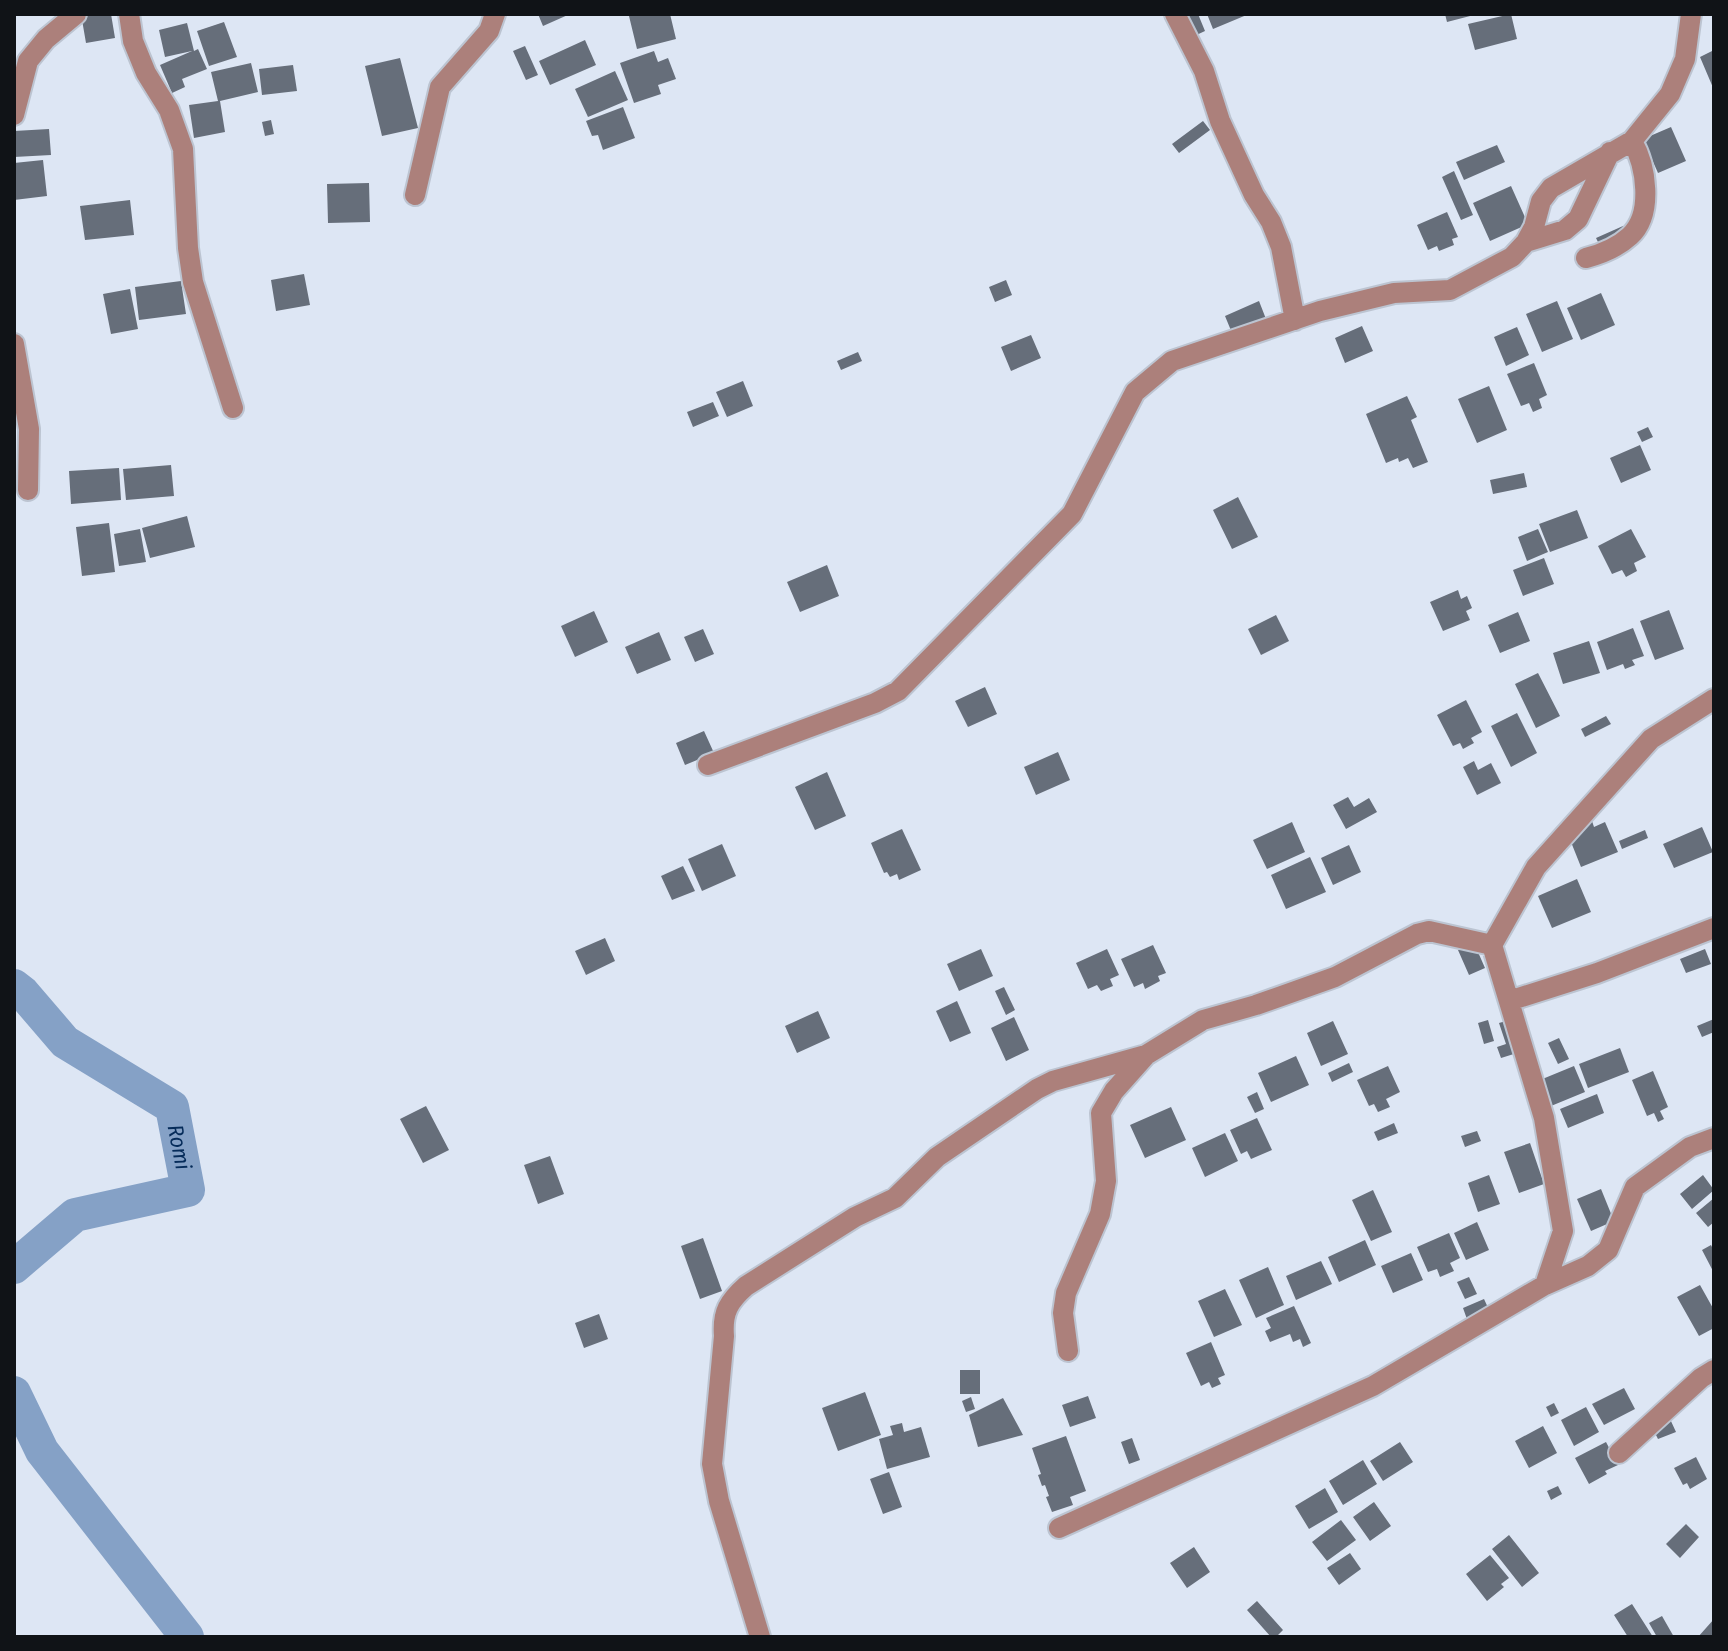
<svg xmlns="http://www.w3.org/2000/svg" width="1728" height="1651" viewBox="0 0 1728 1651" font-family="'Fira Sans Condensed',sans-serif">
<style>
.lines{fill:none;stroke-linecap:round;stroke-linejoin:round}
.river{stroke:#85a1c6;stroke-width:34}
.building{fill:#666e7a}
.minor-casing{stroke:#bcc4d1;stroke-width:24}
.minor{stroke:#ac807b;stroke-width:20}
.labels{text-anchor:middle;stroke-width:6;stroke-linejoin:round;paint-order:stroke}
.water-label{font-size:22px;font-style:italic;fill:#062c5a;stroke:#ecf4fe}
</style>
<rect width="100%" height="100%" fill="#dde6f4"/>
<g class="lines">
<!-- river -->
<g class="river">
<path id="s1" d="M14 986 23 993 65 1042 172 1107 188 1190 75 1215 14 1267"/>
<path d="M14 1393 42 1451 187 1637"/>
</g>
</g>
<!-- building -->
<path class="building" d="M81 14H111L115 38 86 43Z
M538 14H570L543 26Z
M638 14H670L676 39 637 49 629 16Z
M1179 14H1198L1205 31 1190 38Z
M1207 14H1249L1213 29Z
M1445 14H1474V15L1447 22Z
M1511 14 1517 39 1475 50 1468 24Z
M224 22 237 57 209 66 197 31Z
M187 23 194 51 198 49 207 69 182 79 185 87 172 93 160 65 192 51 165 57 159 30Z
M585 40 596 65 550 85 539 61Z
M525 46 538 75 526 80 513 51Z
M1714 50V90L1700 57Z
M654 51 658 62 668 58 676 79 658 85 661 94 634 103 620 63Z
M400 58 418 128 382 136 365 66Z
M251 63 258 92 220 101 225 132 194 138 189 105 218 101 211 72Z
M293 65 297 91 262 95 259 69Z
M615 71 628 100 588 117 575 89Z
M623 107 635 138 603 150 598 135 592 136 586 121Z
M271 120 274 134 265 136 262 122Z
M1203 121 1210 130 1179 153 1172 144Z
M1671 127 1686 161 1658 173 1643 139Z
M49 129 51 155 14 157V131Z
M1497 145 1505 162 1464 180 1456 162Z
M43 160 47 196 14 200V163Z
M1454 171 1473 215 1461 220 1442 177Z
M369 183 370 222 328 223 327 184Z
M1511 186 1528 224 1490 241 1473 203Z
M130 200 134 235 85 240 80 206Z
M1447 212 1458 237 1452 239 1454 245 1439 251 1437 246 1428 250 1417 225Z
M1623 226 1628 236 1601 248 1596 238Z
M304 274 310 305 276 311 271 280Z
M1006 280 1012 295 995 302 989 287Z
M181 281 186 314 139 320 135 287Z
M130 289 138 329 111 334 103 294Z
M1601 293 1615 325 1581 340 1567 308Z
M1259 301 1266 319 1232 333 1225 316Z
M1557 301 1573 339 1542 352 1526 314Z
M1362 326 1373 351 1345 363 1335 338Z
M1517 327 1529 355 1506 366 1494 337Z
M1031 335 1041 358 1011 371 1001 347Z
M858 352 862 361 841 370 837 361Z
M1534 363 1547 395 1539 399 1542 408 1533 412 1529 403 1521 406 1507 374Z
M743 381 753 406 727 417 716 392Z
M1489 386 1507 430 1477 443 1458 399Z
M1407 396 1417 417 1411 420 1428 462 1413 468 1408 458 1399 462 1398 458 1386 463 1366 414Z
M713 402 719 416 693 427 687 412Z
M1648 427 1653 437 1642 442 1637 432Z
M1640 445 1651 470 1621 483 1610 458Z
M171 465 174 496 126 500 123 469Z
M119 468 121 500 71 504 69 471Z
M1524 473 1527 487 1493 494 1490 480Z
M1238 497 1258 537 1232 549 1213 510Z
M1577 510 1588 538 1550 552 1539 524Z
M187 516 195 547 150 558 142 528Z
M109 523 115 572 82 576 76 527Z
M140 529 146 562 119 566 114 534Z
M1538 529 1548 552 1527 561 1518 537Z
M1631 529 1646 557 1634 563 1637 571 1626 577 1622 570 1612 574 1598 546Z
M1544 558 1554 584 1523 596 1513 570Z
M827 565 839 596 800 612 787 582Z
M1458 590 1461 599 1467 596 1472 608 1466 611 1470 620 1443 631 1430 602Z
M1669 610 1684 649 1655 660 1640 621Z
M594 611 608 642 575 657 561 626Z
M1518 612 1530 641 1500 653 1488 625Z
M1276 615 1289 641 1261 655 1248 629Z
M1633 628 1644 656 1632 660 1635 665 1625 669 1623 664 1607 670 1597 642Z
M703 629 714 654 695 662 684 637Z
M659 632 671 660 637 674 625 647Z
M1589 641 1600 673 1563 684 1553 653Z
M1538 673 1560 716 1536 728 1515 684Z
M985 687 997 714 968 727 955 701Z
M1466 700 1482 732 1471 738 1474 743 1463 749 1460 743 1453 746 1437 715Z
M1517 713 1537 753 1511 767 1491 726Z
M1606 716 1611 724 1585 737 1581 729Z
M704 731 714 753 685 765 676 743Z
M1058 752 1070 780 1036 795 1024 767Z
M1474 761 1478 770 1491 763 1501 783 1477 795 1463 767Z
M827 772 846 816 815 830 795 787Z
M1348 797 1354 807 1369 798 1377 812 1346 829 1333 805Z
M1591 818 1594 827 1605 822 1618 852 1581 867 1569 837Z
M1292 822 1305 852 1267 869 1253 840Z
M1702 827 1713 852 1674 868 1663 844Z
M902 829 921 870 899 880 897 874 890 877 887 872 884 873 871 843Z
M1645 830 1648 838 1622 849 1619 841Z
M722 844 736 876 702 891 688 859Z
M1349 845 1361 872 1333 885 1321 858Z
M1310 857 1326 892 1286 909 1271 875Z
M683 866 695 891 672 900 661 876Z
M1577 879 1591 912 1552 928 1538 896Z
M605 938 615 961 586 975 575 951Z
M1474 943 1485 968 1469 975 1458 950Z
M1153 945 1166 973 1158 976 1160 981 1145 989 1143 983 1134 987 1121 959Z
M981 949 993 976 959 991 947 964Z
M1107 949 1119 975 1110 979 1113 986 1101 991 1097 985 1088 989 1076 963Z
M1705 949 1711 964 1686 973 1680 959Z
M1004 987 1015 1010 1006 1015 995 991Z
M957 1001 971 1033 950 1042 936 1011Z
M818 1011 830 1038 797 1053 785 1026Z
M1014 1017 1029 1050 1006 1061 991 1028Z
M1714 1019V1032L1702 1037 1697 1026Z
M1488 1020 1494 1041 1484 1044 1478 1023Z
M1333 1021 1348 1054 1321 1066 1307 1033Z
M1506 1021 1517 1053 1501 1058 1497 1047 1506 1044 1499 1023Z
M1559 1038 1569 1059 1558 1064 1548 1043Z
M1620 1048 1629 1072 1588 1088 1579 1064Z
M1296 1056 1309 1085 1271 1102 1258 1073Z
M1349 1063 1353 1072 1332 1082 1328 1073Z
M1388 1066 1400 1092 1386 1099 1390 1107 1378 1112 1374 1104 1369 1106 1357 1080Z
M1574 1066 1585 1092 1551 1106 1540 1080Z
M1653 1071 1668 1107 1660 1111 1664 1119 1658 1122 1654 1113 1647 1116 1632 1080Z
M1257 1092 1264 1109 1255 1113 1247 1097Z
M1597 1094 1604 1113 1568 1128 1560 1109Z
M426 1106 449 1150 423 1163 400 1119Z
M1171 1107 1186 1140 1145 1158 1130 1125Z
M1257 1118 1272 1150 1251 1159 1247 1151 1241 1154 1230 1130Z
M1394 1123 1398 1133 1378 1141 1374 1132Z
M1477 1131 1481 1141 1465 1147 1461 1136Z
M1225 1133 1238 1161 1205 1177 1192 1148Z
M1530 1143 1544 1184 1519 1193 1504 1152Z
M550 1156 564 1194 538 1204 524 1165Z
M1489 1175 1500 1204 1478 1212 1468 1183Z
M1703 1175 1714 1190 1692 1209 1680 1194Z
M1601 1189 1614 1221 1591 1231 1577 1199Z
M1373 1190 1392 1232 1371 1241 1352 1200Z
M1714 1198V1222L1708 1227 1696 1213Z
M1477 1222 1489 1250 1466 1260 1454 1233Z
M1449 1233 1460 1258 1450 1263 1454 1271 1440 1277 1437 1269 1428 1272 1417 1247Z
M703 1238 722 1291 700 1299 681 1246Z
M1365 1240 1376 1265 1339 1282 1328 1257Z
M1711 1245 1714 1251V1273L1702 1250Z
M1411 1253 1423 1280 1393 1293 1381 1266Z
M1321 1261 1332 1284 1296 1300 1286 1276Z
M1268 1267 1284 1305 1256 1318 1239 1280Z
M1469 1277 1477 1294 1465 1299 1457 1282Z
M1700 1285 1714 1310V1328L1699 1336 1677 1297Z
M1225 1289 1242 1325 1214 1337 1198 1301Z
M1484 1299 1490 1312 1468 1322 1463 1308Z
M1294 1306 1311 1343 1303 1347 1300 1339 1293 1342 1290 1334 1270 1342 1265 1331 1271 1328 1266 1318Z
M599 1314 608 1339 584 1348 575 1323Z
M1211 1342 1225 1375 1218 1378 1221 1384 1212 1388 1209 1382 1201 1386 1186 1353Z
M960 1370H980V1394H960Z
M1624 1388 1635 1409 1604 1425 1592 1404Z
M865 1392 881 1435 838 1451 822 1408Z
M1088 1396 1096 1418 1070 1427 1062 1405Z
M971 1397 975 1409 966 1412 962 1401Z
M1003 1398 1023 1435 978 1447 969 1415Z
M1554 1403 1559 1413 1551 1417 1546 1407Z
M1586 1407 1599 1432 1574 1446 1561 1420Z
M1670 1419 1676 1432 1658 1439 1652 1427Z
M902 1423 904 1432 921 1427 930 1457 887 1469 879 1439 893 1435 890 1426Z
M1543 1426 1557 1453 1529 1468 1515 1441Z
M1066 1436 1086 1491 1070 1497 1073 1505 1052 1512 1046 1497 1049 1496 1045 1485 1042 1486 1038 1475 1041 1474 1032 1448Z
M1132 1438 1140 1460 1129 1464 1121 1442Z
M1400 1442 1413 1462 1383 1481 1370 1461Z
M1606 1442 1618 1465 1605 1471 1607 1474 1589 1484 1575 1458Z
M1696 1457 1707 1479 1690 1489 1687 1483 1683 1485 1674 1468Z
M1363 1460 1377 1484 1343 1505 1329 1481Z
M889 1472 902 1507 883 1514 870 1479Z
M1558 1486 1562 1494 1551 1500 1547 1491Z
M1325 1488 1338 1512 1309 1529 1295 1506Z
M1374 1502 1391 1526 1370 1541 1353 1517Z
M1341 1520 1356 1540 1327 1561 1312 1542Z
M1686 1524 1699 1537 1680 1558 1666 1544Z
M1509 1535 1539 1573 1522 1587 1492 1549Z
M1194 1547 1210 1572 1187 1588 1170 1563Z
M1350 1553 1361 1569 1339 1585 1327 1568Z
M1490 1555 1509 1578 1501 1584 1504 1587 1487 1601 1466 1574Z
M1257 1601 1283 1630 1276 1637H1271L1247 1610Z
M1632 1604 1653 1637H1628L1614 1615Z
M1662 1616 1674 1637H1657L1649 1623Z
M1714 1619V1637H1698Z"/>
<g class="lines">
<!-- minor casing -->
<g class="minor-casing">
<path id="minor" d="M129 14 133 41 146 73 169 110 183 149 188 248 193 282 233 408
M1175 14 1204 71 1220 121 1254 195 1271 222 1281 247 1295 320
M14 115 28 61 46 39 76 14
M415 195 440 87 489 31 495 14
M1526 242 1565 230 1578 219 1610 152
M1586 258C1601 254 1618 247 1630 236 1654 214 1646 165 1632 141
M14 344 29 429 28 490
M708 765 875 703 898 691 1072 514 1135 392 1172 361 1320 311 1394 293 1450 290 1512 257 1526 242 1534 227 1541 201 1551 188 1632 141 1670 94 1685 59 1691 14
M1509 1001 1597 973 1714 928
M1545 1285 1563 1231 1544 1118 1492 945 1536 867 1651 739 1714 699
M1068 1351 1063 1313 1066 1293 1100 1214 1106 1181 1101 1113 1114 1091 1146 1055 1203 1020 1256 1005 1335 977 1417 934 1429 931 1492 945
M1619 1453 1701 1378 1714 1370
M1059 1528 1373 1386 1545 1285 1588 1266 1608 1250 1635 1187 1690 1147 1714 1138
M760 1637 719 1501 712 1464 724 1336C722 1312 729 1301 746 1286L855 1217 895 1198 937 1157 1037 1089 1053 1081 1146 1055"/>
</g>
<!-- minor -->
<use href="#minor" class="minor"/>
</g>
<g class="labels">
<!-- water labels -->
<g class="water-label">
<text dy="8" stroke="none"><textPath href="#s1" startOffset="242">Romi</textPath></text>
</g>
</g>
<!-- border -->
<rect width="1728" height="1651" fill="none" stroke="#101317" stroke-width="32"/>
</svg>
